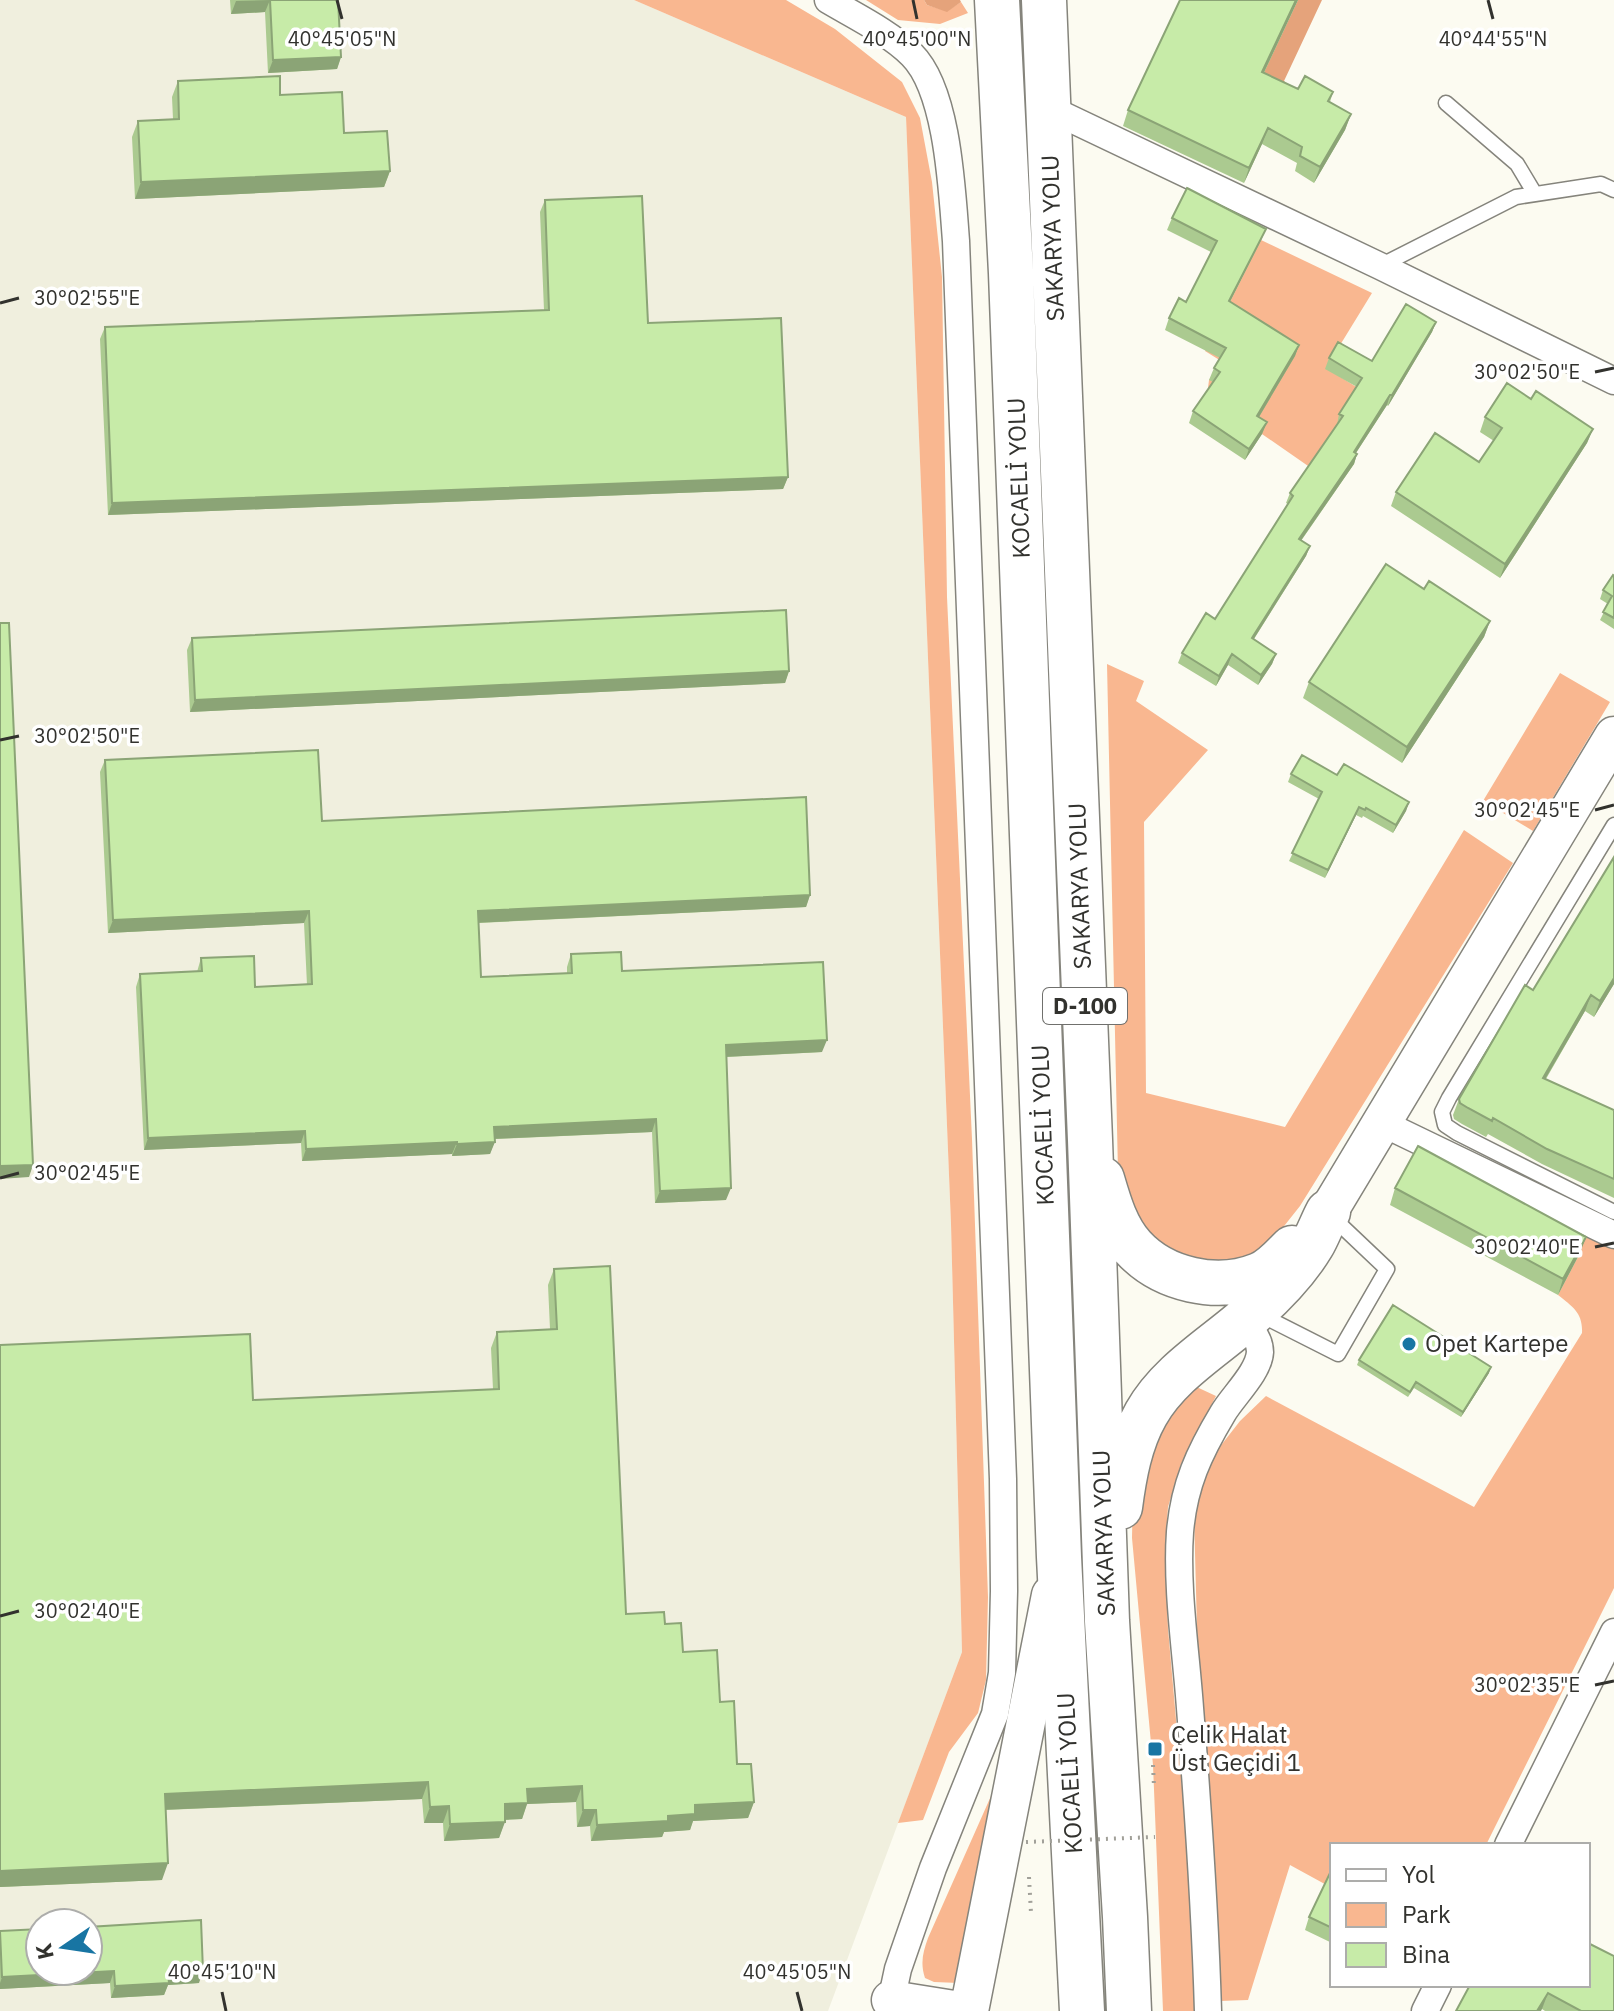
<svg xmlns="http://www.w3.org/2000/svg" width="1614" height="2011" viewBox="0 0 1614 2011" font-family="'IBM Plex Sans',sans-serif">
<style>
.built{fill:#f0efde;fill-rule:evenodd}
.green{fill:#f9b790}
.forest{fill:#e5a37b}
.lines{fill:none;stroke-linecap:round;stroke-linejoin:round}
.lane-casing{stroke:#85847c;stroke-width:17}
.street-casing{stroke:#85847c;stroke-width:29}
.secondary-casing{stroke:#85847c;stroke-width:41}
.highway-casing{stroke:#85847c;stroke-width:47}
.path{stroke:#a1a099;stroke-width:4;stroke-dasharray:2 6;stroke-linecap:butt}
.lane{stroke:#fff;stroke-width:14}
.street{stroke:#fff;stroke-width:26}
.secondary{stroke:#fff;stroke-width:38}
.highway{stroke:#fff;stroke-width:44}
.path-bridge{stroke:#a1a099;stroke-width:4;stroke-dasharray:2 6;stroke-linecap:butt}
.wall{fill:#abca90}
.shaded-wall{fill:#8ba476}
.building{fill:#c7eba8;stroke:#8ba476;stroke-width:2}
.ticks{fill:none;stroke:#32322e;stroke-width:3}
.poi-dot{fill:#1875a3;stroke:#fff;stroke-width:3}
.labels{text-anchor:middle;stroke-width:7;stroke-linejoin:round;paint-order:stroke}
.shield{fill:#fff;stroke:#70706d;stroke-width:2}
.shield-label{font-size:22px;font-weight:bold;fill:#32322e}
.street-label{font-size:24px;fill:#32322e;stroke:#fff}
.poi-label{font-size:24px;fill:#32322e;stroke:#fff;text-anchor:start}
.ticks-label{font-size:20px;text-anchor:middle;fill:#32322e;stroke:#fff;stroke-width:7;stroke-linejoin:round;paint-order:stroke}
</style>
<rect width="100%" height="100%" fill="#fcfbf1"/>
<!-- built -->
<path class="built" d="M0 0H634L906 117 951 1224 962 1652 828 2011H0ZM40 1923H88V1971H40Z"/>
<!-- green -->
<path class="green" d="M634 0H786L835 29 902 82 920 118 932 182 942 277 947 597 972 1139 988 1597 986 1680 978 1713 949 1752 923 1820 898 1823 962 1652 951 1224 906 117Z
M866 0H924L927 5 947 11 961 2 968 13 940 24 898 20Z
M1261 240 1372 293 1326 368 1358 388C1342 414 1328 442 1311 468L1207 396 1209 380 1221 361 1205 351Z
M1107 664 1144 681 1136 701 1208 750 1144 822 1146 1093 1285 1127 1464 830 1513 863 1300 1206 1273 1240 1248 1260 1220 1269 1145 1245 1118 1173Z
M1560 673 1610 702 1533 831 1483 801Z
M1566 1229 1614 1249V1588L1486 1845H1332V1888L1290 1865 1248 2000 1220 2001 1198 1666 1194 1515 1197 1487 1215 1453 1240 1421 1266 1396 1474 1507 1582 1333C1583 1313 1573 1307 1558 1295L1580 1253Z
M1188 1383 1216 1396 1181 1464 1168 1507 1165 1549 1168 1629 1194 1922 1196 2011H1163L1153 1765 1132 1538 1133 1489 1145 1448Z
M999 1778 959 1983 934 1982 925 1978C920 1963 923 1952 928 1938Z"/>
<!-- forest -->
<path class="forest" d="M924 0H960L961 2 947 12 927 5Z
M1298 0H1322L1284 81 1290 86 1257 87Z"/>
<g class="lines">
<!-- lane casing -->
<g class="lane-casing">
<path id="lane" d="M1446 103 1517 164 1535 194
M1380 266 1516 197 1601 184 1614 190
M1614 825 1449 1098 1442 1112 1445 1125 1457 1133 1614 1212
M1261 1315 1338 1354 1387 1269 1330 1215"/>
</g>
<!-- street casing -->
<g class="street-casing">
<path id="street" d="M828 0C855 16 890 33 912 55 948 91 952 191 956 241L1003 1479 1004 1591 1002 1673 995 1714 933 1868 898 1969 889 2011
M1048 108 1380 266 1614 381
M1382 1123 1614 1235
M1508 1845 1614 1632
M1208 2011C1205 1910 1198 1809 1190 1708 1186 1652 1176 1587 1180 1532 1184 1485 1199 1453 1223 1413 1233 1396 1259 1372 1260 1352 1260 1339 1251 1330 1243 1320
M1425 2011 1438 1985"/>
</g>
<!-- secondary casing -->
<g class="secondary-casing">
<path id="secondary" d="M1328 1212 1614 736
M891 2000 960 2011
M969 2011 1051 1595"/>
</g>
<!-- highway casing -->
<g class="highway-casing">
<path id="highway" d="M997 0 1011 273 1059 1557 1082 2011
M1044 0 1090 1140 1107 1621 1125 1917 1129 2011
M1102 1179C1109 1203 1116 1228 1133 1247 1163 1280 1217 1292 1259 1275 1272 1270 1282 1258 1292 1248
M1120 1507C1124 1476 1130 1442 1146 1414 1168 1375 1209 1350 1242 1322 1268 1300 1294 1275 1312 1245 1318 1235 1322 1223 1328 1212"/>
</g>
<!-- path -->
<path class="path" d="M1153 1765 1154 1787
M1029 1877 1031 1913"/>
<!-- lane -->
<use href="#lane" class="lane"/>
<!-- street -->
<use href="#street" class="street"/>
<!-- secondary -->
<use href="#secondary" class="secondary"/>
<!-- highway -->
<use href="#highway" class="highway"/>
<!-- path-bridge -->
<path class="path-bridge" d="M1026 1842 1155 1837"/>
</g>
<!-- wall -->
<path class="wall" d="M230 0H338L341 57 337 69 268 73 265 12 231 14Z
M1180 0H1298L1264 73 1298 89 1333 92 1330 102 1351 114 1345 130 1314 183 1295 171 1297 163 1262 144 1244 183 1123 126 1128 110Z
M178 81 280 95 344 133 390 171 384 187 135 199 132 137 138 121 173 119 172 97Z
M545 200 648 323 788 477 783 489 108 515 100 339 105 327 544 310 540 212Z
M1172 218 1266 229 1261 240 1230 302 1299 345 1295 356 1259 417 1267 422 1262 434 1245 460 1189 423 1193 411 1213 382 1209 380 1214 368 1220 358 1165 330 1169 318 1186 302 1211 252 1167 230Z
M1436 322 1432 332 1388 406 1387 405 1356 453 1357 454 1354 464 1301 541 1310 546 1306 556 1254 639 1276 654 1272 664 1258 685 1228 665 1216 686 1178 663 1182 653 1215 619 1288 504 1286 503 1290 493 1337 425 1339 414 1357 387 1325 369 1329 358 1372 361Z
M1531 399 1593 429 1587 443 1500 578 1391 506 1396 492 1479 462 1494 441 1480 432 1485 417Z
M1614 576V629L1600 620 1608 604 1600 599 1603 590Z
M1424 589 1490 621 1484 637 1402 763 1303 698 1309 682Z
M192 638 789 671 785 683 190 712 187 650Z
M105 760 322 821 810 895 806 907 478 923 481 977 567 973V967L571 954 622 971 822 1052 727 1057 726 1200 655 1203 652 1132 495 1139 490 1154 452 1156V1154L302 1161 301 1143 144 1150 136 987 140 974 197 972 201 958 255 987 307 985 304 923 108 933 100 772Z
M1291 774 1337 775 1409 802 1406 811 1393 833 1363 816 1362 818 1356 815 1325 878 1289 861 1319 799 1288 782Z
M1614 857V984L1594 1017 1585 1011 1546 1079 1614 1110V1198L1542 1164 1488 1134 1486 1137 1462 1124 1454 1119 1453 1115 1459 1099 1533 990Z
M1395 1188 1580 1253 1558 1295 1390 1205Z
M554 1269 626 1614 665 1624 683 1652 737 1764 754 1802 748 1818 693 1821 690 1830 664 1832 662 1837 591 1841 590 1826 577 1827 576 1802 527 1804 522 1819 505 1820 499 1838 444 1841 443 1823H424L422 1799 165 1810 162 1880 0 1887V1345L253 1400 493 1389 491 1348 497 1332 550 1329 548 1285Z
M1359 1360 1489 1373 1461 1417 1414 1388 1408 1397 1357 1365Z
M1332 1873V1943L1305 1930 1309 1917Z
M88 1927 199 1983 168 1985 164 1995 111 1998 110 1983 0 1989V1931Z
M1614 1956V2011H1545L1542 2009 1456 2011Z"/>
<!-- shaded-wall -->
<path class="shaded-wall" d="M270 0 265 12 231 14 236 1Z
M1296 0H1298L1257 87 1262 72Z
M341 57 337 69 268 73 273 60Z
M1351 114 1345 130 1314 183 1320 167Z
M1268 128 1262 144 1244 183 1249 168Z
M390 171 384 187 135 199 141 182Z
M1266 229 1261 240 1224 313 1229 301Z
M1436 322 1432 332 1388 406 1392 395Z
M1299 345 1295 356 1253 427 1257 416Z
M1390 395 1387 405 1350 462 1354 452Z
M1267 422 1262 434 1245 460 1249 449Z
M1593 429 1587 443 1500 578 1505 564Z
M1357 454 1354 464 1295 549 1299 539Z
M788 477 783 489 108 515 112 503Z
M1310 546 1306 556 1248 648 1252 638Z
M1490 621 1484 637 1402 763 1407 747Z
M1232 654 1228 665 1216 686 1219 676Z
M1276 654 1272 664 1258 685 1261 675Z
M789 671 785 683 190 712 195 700Z
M1409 802 1406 811 1393 833 1396 825Z
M1359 807 1356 815 1325 878 1328 870Z
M810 895 806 907 473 923 478 911Z
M309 911 304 923 108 933 113 920Z
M1614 978V984L1594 1017 1600 1001Z
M1591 995 1585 1011 1537 1093 1543 1078Z
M827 1040 822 1052 722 1057 726 1045Z
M656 1119 652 1132 490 1139 494 1127Z
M305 1131 301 1143 144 1150 148 1138Z
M457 1142 452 1154 302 1161 306 1149Z
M495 1142 490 1154 452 1156 457 1144Z
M33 1165 29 1177 0 1179V1166Z
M731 1188 726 1200 655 1203 660 1191Z
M1586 1237 1580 1253 1558 1295 1563 1279Z
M1491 1367 1489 1373 1461 1417 1463 1412Z
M428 1782 422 1799 159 1810 165 1794Z
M582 1786 576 1802 527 1804 522 1819 499 1820 505 1804 527 1789Z
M754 1802 748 1818 693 1821 690 1830 664 1832 662 1837 591 1841 597 1825 668 1816 695 1805Z
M449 1806 443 1823H424L430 1807Z
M583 1810H596L590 1826 577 1827Z
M505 1822 499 1838 444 1841 450 1824Z
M168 1863 162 1880 0 1887V1871Z
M114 1971 110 1983 0 1989V1983L2 1977Z
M203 1971 199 1983 168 1985 164 1995 111 1998 115 1986 168 1973Z
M1548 1993 1542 2009 1541 2011H1537Z"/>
<!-- building -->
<path class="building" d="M270 0H338L341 57 273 60Z
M1180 0H1296L1262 72 1298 89 1305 76 1333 92 1328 101 1351 114 1320 167 1300 156 1302 147 1268 128 1249 168 1128 110Z
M280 76V95L342 92 344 133 387 131 390 171 141 182 138 121 179 119 178 81Z
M1187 188 1266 229 1229 301 1299 345 1257 416 1267 422 1249 449 1193 411 1220 372 1214 368 1226 348 1169 318 1179 298 1186 302 1217 241 1172 218Z
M642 196 648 323 781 318 788 477 112 503 105 327 549 310 545 200Z
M1406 304 1436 322 1392 395H1390L1354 452 1357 454 1299 539 1310 546 1252 638 1276 654 1261 675 1232 654 1219 676 1182 653 1206 613 1215 619 1293 496 1290 493 1343 416 1339 414 1362 378 1329 358 1338 342 1372 361Z
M1507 383 1531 399 1536 391 1593 429 1505 564 1396 492 1435 433 1479 462 1502 428 1485 417Z
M1386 564 1424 589 1429 581 1490 621 1407 747 1309 682Z
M1613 575 1614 576V618L1603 612 1612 596 1603 590Z
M786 610 789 671 195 700 192 638Z
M0 623H9L33 1165 0 1166Z
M318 750 322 821 806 797 810 895 478 911 481 977 572 973 571 954 621 952 622 971 823 962 827 1040 726 1045 731 1188 660 1191 656 1119 494 1127 495 1142 457 1144V1142L306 1149 305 1131 148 1138 140 974 202 971 201 958 254 956 255 987 312 984 309 911 113 920 105 760Z
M1302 755 1337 775 1344 764 1409 802 1396 825 1366 808 1365 810 1359 807 1328 870 1292 853 1322 792 1291 774Z
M1614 857V978L1600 1001 1591 995 1543 1078 1614 1110V1179L1547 1149 1493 1118 1492 1121 1468 1108 1460 1103 1459 1099 1525 985 1533 990Z
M1418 1146 1586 1237 1563 1279 1395 1188Z
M610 1266 626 1614 664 1612 665 1624 681 1623 683 1652 717 1650 720 1702 734 1701 737 1764H751L754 1802 695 1805V1814L668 1816V1821L597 1825 596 1810H583L582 1786 527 1789 528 1803 505 1804V1822L450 1824 449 1806 430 1807 428 1782 165 1794 168 1863 0 1871V1345L250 1334 253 1400 499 1389 497 1332 557 1329 554 1269Z
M1393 1305 1491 1367 1463 1412 1416 1382 1410 1392 1359 1360Z
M1330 1873H1332V1928L1309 1917Z
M201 1920 203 1971 168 1973 169 1983 115 1986 114 1971 2 1977 0 1931 40 1929V1971H88V1927Z
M1588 1943 1614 1956V2011H1581L1548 1993 1537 2011H1456L1470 1985H1588Z"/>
<!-- ticks -->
<path class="ticks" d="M337 0 342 19M913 0 917 19M1488 0 1493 19M0 303 19 298M1595 372 1614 368M0 740 19 736M1595 810 1614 805M0 1178 19 1173M1595 1247 1614 1243M0 1616 19 1611M1595 1685 1614 1681M222 1992 226 2011M797 1992 802 2011"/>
<!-- markers -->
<g class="poi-dot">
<circle cx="1409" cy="1344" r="8"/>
<rect x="1147" y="1741" width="16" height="16" rx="4"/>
</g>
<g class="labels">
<!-- shield labels -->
<rect class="shield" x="1043" y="988" width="84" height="36" rx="6"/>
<g class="shield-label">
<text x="1085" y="1014">D-100</text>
</g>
<!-- street labels -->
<g class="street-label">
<text transform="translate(1053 238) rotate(-92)" y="8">SAKARYA YOLU</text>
<text transform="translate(1019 478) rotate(-92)" y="8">KOCAELİ YOLU</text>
<text transform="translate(1080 886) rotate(-92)" y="8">SAKARYA YOLU</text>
<text transform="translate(1043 1125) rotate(-92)" y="8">KOCAELİ YOLU</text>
<text transform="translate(1104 1533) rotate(-92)" y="8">SAKARYA YOLU</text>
<text transform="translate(1070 1773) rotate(-93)" y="8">KOCAELİ YOLU</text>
</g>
<!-- poi labels -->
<g class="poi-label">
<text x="1425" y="1352">Opet Kartepe</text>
<text x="1171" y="1743">Çelik Halat<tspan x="1171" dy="28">Üst Geçidi 1</tspan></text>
</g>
</g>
<g class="ticks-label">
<text x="342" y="46">40°45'05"N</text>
<text x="917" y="46">40°45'00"N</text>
<text x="1493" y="46">40°44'55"N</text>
<text x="87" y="305">30°02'55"E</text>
<text x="1527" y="379">30°02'50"E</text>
<text x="87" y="743">30°02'50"E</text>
<text x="1527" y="817">30°02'45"E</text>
<text x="87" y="1180">30°02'45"E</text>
<text x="1527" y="1254">30°02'40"E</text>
<text x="87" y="1618">30°02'40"E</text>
<text x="1527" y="1692">30°02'35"E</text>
<text x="222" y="1979">40°45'10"N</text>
<text x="797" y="1979">40°45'05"N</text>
</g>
<!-- legend -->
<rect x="1330" y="1843" width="260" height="144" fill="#ffffff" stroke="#adadab" stroke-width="2"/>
<rect x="1346" y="1869" width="40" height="12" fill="#ffffff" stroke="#adadab" stroke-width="2"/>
<text x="1402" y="1883" font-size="24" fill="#32322e">Yol</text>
<rect x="1346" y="1903" width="40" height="24" fill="#f9b790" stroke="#adadab" stroke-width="2"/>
<text x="1402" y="1923" font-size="24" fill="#32322e">Park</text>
<rect x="1346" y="1943" width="40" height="24" fill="#c7eba8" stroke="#adadab" stroke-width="2"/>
<text x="1402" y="1963" font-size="24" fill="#32322e">Bina</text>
<!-- north arrow -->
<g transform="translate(64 1947) rotate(257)"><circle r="38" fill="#ffffff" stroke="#adadab" stroke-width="2"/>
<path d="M0-6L14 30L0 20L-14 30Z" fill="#1875a3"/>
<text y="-12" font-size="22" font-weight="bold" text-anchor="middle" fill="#32322e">K</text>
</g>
</svg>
